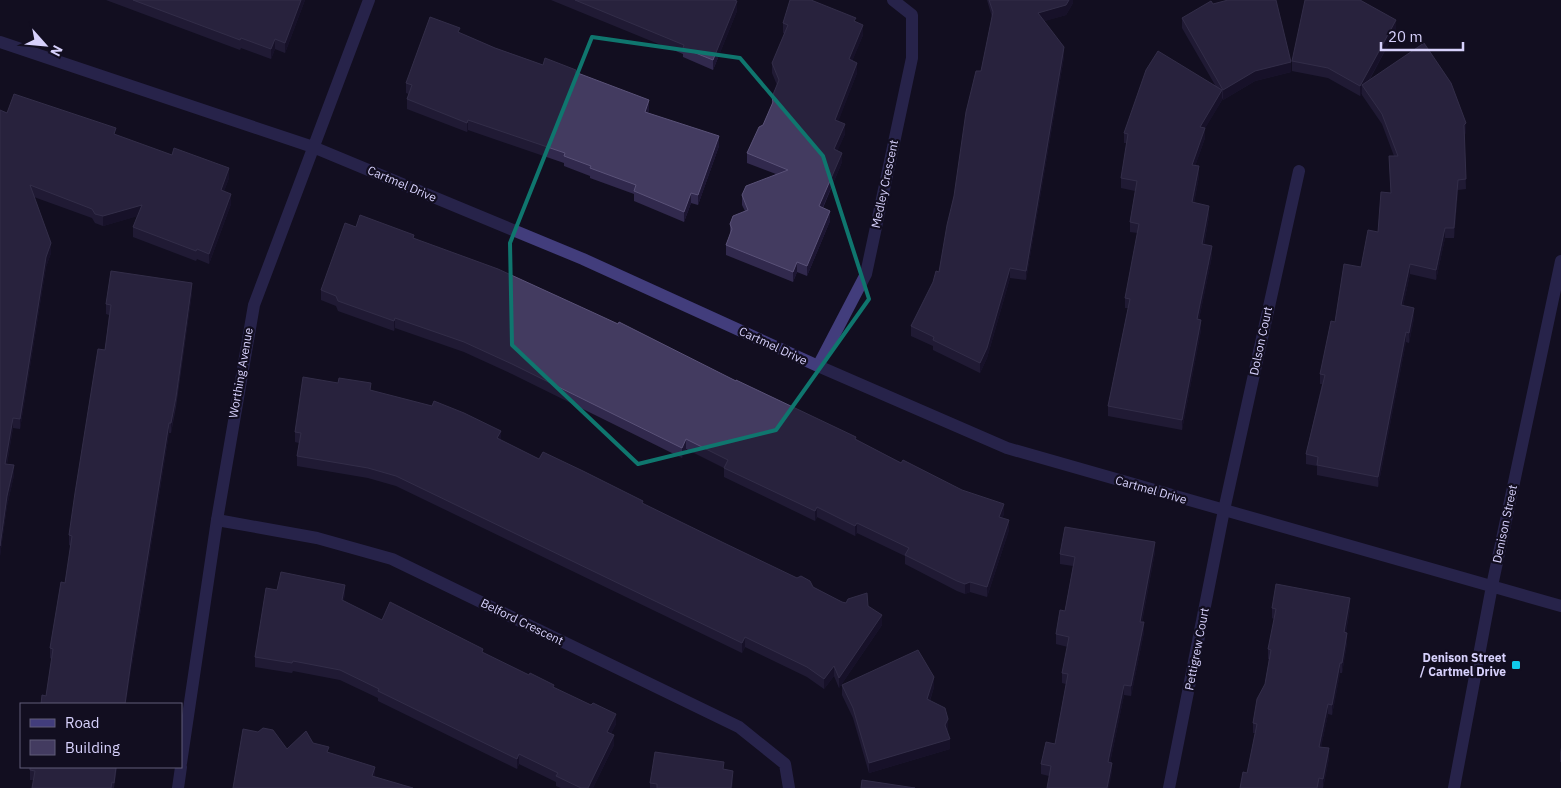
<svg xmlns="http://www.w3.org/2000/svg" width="1561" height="788" viewBox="0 0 1561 788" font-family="'IBM Plex Sans',sans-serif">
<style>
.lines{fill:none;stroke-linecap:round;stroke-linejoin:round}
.minor{stroke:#423d7c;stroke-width:12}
.tertiary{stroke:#423d7c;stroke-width:12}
.wall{fill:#31294d}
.shaded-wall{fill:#1d1633}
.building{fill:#433b60;stroke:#5a5278}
.marked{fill:none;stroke:#0f766e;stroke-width:4;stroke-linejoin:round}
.poi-dot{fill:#10cae9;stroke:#120e20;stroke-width:2}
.labels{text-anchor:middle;stroke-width:4.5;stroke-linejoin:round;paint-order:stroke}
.street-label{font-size:12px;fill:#d7d1fc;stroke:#120e20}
.poi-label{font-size:12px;font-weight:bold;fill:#d7d1fc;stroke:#120e20;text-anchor:end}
</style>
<rect width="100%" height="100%" fill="#120e20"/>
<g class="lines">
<!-- minor -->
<path class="minor" d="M818 366 866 274 912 58V15L893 0
M217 520 317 538 392 559 739 727 785 764 789 788
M1169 788 1224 510 1299 171"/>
<!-- tertiary -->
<path class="tertiary" d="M0 42 313 147 583 259 818 366 1007 448 1561 606
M181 763 217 520 254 305 369 0
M178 788 181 767
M1454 788 1492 586 1561 261"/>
</g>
<!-- wall -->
<path class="wall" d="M106 0H305L285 53 275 49 271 59 241 48 240 50Z
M551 0H735L737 11 713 70 683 57V54Z
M987 0H1073V3L1066 15 1044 21 1064 57 1026 280 1010 278 987 358 980 373 933 350V346L911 336V326L939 272 954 196 981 71 992 17Z
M1213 4 1291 72 1255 81 1223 100 1222 98V100L1205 128V138L1195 166 1199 176 1194 203 1209 216 1204 245 1212 256 1199 319 1201 330 1182 430 1108 416V406L1128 308H1125V298L1138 233 1130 232V222L1135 191 1121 188V178L1127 143H1124V133L1215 85 1182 28V18Z
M856 22 863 35 852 61 857 73 838 121 845 134 837 151 842 162 823 208 830 221 807 276 797 272 793 282 726 255V245L730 234V224L745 211 742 205V195L776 174 747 163V153L763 125 772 105V97L777 85 772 73V63L785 34 783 33V23Z
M1396 30 1369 81 1466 133 1464 134 1466 189 1458 190 1454 238H1445L1436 280 1410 274 1403 306 1414 318 1409 343 1406 342 1378 487 1317 475V466L1306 464V454L1322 384H1320V374L1335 322 1378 232 1391 193 1389 156H1394L1382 124 1362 95V93L1360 96 1328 78 1292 71V61Z
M460 33 495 48 543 65 576 72 649 109 648 113 719 146 698 205 691 203 684 222 634 201V194L590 178V176L564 166V163L468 130 467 132 407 109V99L409 94 406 93V83Z
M0 111 116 135 229 178 224 191 231 204 209 264 197 259 196 261 133 237V227L137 216 103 226 95 223 92 218 34 197 51 253 46 267 20 429 13 428 7 464 14 475 7 506 0 556Z
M356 227 414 239 736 381 856 440 1004 514 1002 518 1009 530 987 597 970 592 965 594 957 591 905 564V556L857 533 855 536 817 517 815 521 724 477V468L686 449 682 458 512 374 464 352 395 328 394 331 338 311 336 306 321 300V290Z
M192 293 176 407 171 433H169L132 665 46 696 52 659 50 658V648L65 583 71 546 69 545V535L105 350 109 315 106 314V304Z
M338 383 371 390 501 440 539 459 643 504 842 602 846 603 868 606 882 625 839 688 834 676 824 689 807 677 745 647 742 653 396 486 368 478 297 466V456L299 443 295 442V432Z
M1155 552 1142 622 1144 632 1131 696 1124 695 1110 763 1112 773 1049 776 1041 774V764L1055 744 1066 684 1062 683V673L1068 647 1056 644V634L1065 611 1073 566 1060 564V554Z
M277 590 345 595 343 601 382 620 483 653 554 688 616 724 611 733 614 745 593 788H561L556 786V782L519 764 517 769 378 701V698L340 680 293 671 292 673 255 667V657Z
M1272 608H1350L1346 632 1347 643 1342 673H1340L1332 715 1328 714 1321 747 1329 758 1323 788H1240L1247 773 1255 733H1253V723L1265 684 1269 659H1268V649L1274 619 1272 618Z
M842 685 934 687 930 701 948 729 947 731 950 749 869 773 853 718 842 695Z
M1561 747V762H1560V752Z
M30 767H117L114 788H32L34 780H30Z
M724 769 733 781 732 788H650V783Z"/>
<!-- shaded-wall -->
<path class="shaded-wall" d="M301 0H305L285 53V43Z
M1069 0H1073V3L1066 15 1038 23V13Z
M737 1V11L713 70V60Z
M1396 20V30L1364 89 1362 85V93L1360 96V86Z
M863 25V35L849 69V59Z
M275 39V49L271 59V49Z
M1064 47V57L1026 280V271Z
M1291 62V72L1255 81 1223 100V90L1255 71Z
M857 63V73L835 130V120Z
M1222 90V100L1200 137V127Z
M649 100V109L645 122V112Z
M468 120V130L467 132V123Z
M1466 123V133L1464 135V125Z
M845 124V134L834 159V149Z
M1205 128V138L1192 175V165Z
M719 136V146L698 205V195Z
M842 153V162L819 216V206Z
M1199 166V176L1192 212V202Z
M229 168V178L221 200V190Z
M1458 180V190L1454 238V228Z
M691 193V203L684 222V212Z
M231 194V204L209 264V254Z
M142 205V215L103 226V216Z
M1209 206V216L1202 254V244Z
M830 211V221L807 276V266Z
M1445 228V238L1436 280V270Z
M51 243V253L46 267 20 429V419L46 257Z
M1212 246V256L1197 329V319Z
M797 262V272L793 282V272Z
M1410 264V274L1401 315V305Z
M1010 268V278L987 358 980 373V363Z
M192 283V293L171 433V423Z
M1414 308V318L1409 343V333Z
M395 318V328L394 331V321Z
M1201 320V330L1182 430V420Z
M1406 332V342L1378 487V477Z
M13 418V428L5 474V464Z
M169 423V433L132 665 126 704H125L132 655Z
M501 431V441L497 438Z
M686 439V449L682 458V448Z
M14 465V475L7 506 0 556V546L7 496Z
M1004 504V514L999 527V517Z
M817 507V517L815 521V511Z
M1009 520V530L987 597V587Z
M857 523V533L855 536V526Z
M1155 542V552L1140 631V622Z
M970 582V592L965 594V584Z
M345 585V595L342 610V600Z
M1350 598V608L1344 642V632Z
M882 615V625L839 688V678Z
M1144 622V632L1131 696V686Z
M1347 633V643L1342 673V663Z
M745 637V647L742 653V643Z
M1340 663V673L1332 715V705Z
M834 666V676L824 689V679Z
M934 677V687L927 709V699Z
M1124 685V695L1108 772V762Z
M1328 704V714L1319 756V747Z
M616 714V724L607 742V732Z
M948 719V729L945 735V725Z
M614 735V745L593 788H588Z
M950 739V749L869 773V763Z
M1329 748V758L1323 788V779Z
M519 754V764L517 769V759Z
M1112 763V773L1109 788H1107Z
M375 767V777L372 776Z
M733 771V781L732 788H731Z"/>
<!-- building -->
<path class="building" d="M133 0H301L285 43 275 39 271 49 241 38 240 40Z
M575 0H734L737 1 713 60 683 48 684 45Z
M790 0H811L856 18 854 21 863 25 849 59 857 63 835 120 845 124 834 149 842 153 819 206 830 211 807 266 797 262 793 272 726 245 732 229 730 224 733 216 748 210 742 195 746 186 788 170 747 153 759 127 763 125 773 102 772 97 779 80 772 63 788 25 783 23Z
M989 0H1069L1066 5 1038 13 1064 47 1026 271 1010 268 987 348 980 363 933 340 934 337 911 326 933 282 936 271 939 272 947 225 954 196 966 112 976 71H981L993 12Z
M1228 0H1276L1291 62 1255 71 1223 90 1182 18 1211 1 1213 4Z
M1305 0H1360L1396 20 1360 86 1328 68 1292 61Z
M430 17 460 28 458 32 495 48 543 65 545 58 576 70 575 72 649 100 645 112 719 136 698 195 691 193 684 212 634 191 636 185 590 168 591 166 564 156 565 153 468 120 467 123 407 99 412 85 406 83Z
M1424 43 1451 83 1466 123 1464 125 1466 179 1458 180 1454 228H1445L1436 270 1410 264 1401 305 1414 308 1409 333 1406 332 1378 477 1317 465 1318 457 1306 454 1325 375 1320 374 1331 321 1335 322 1344 264 1361 267 1368 230 1378 232 1381 192 1391 193 1389 156H1398L1382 114 1362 85Z
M1158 51 1222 90 1200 127 1205 128 1192 165 1199 166 1192 202 1209 206 1202 244 1212 246 1197 319 1201 320 1182 420 1108 406 1130 299 1125 298 1139 224 1130 222 1137 181 1121 178 1128 134 1124 133 1146 70Z
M14 94 116 128 114 134 172 155 174 148 229 168 221 190 231 194 209 254 197 249 196 251 133 227 142 205 103 216 95 214 92 209 30 185 51 243 46 257 20 419 13 418 5 464 14 465 7 496 0 546V110L7 113Z
M360 215 414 235 413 238 498 269 592 312 618 324 619 322 736 381V380L856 437 855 439 901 463 903 460 962 490 1004 504 999 517 1009 520 987 587 970 582 965 584 957 581 905 555 909 548 857 523 855 526 817 507 815 511 724 468 728 460 686 439 682 448 512 364 464 342 395 318 394 321 338 301 336 296 321 290 345 223 356 227Z
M111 271 192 283 176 397 171 423H169L132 655 125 704H41L42 695 46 696 53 649 50 648 61 582 65 583 72 536 69 535 75 493 98 349 105 350 111 305 106 304Z
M303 377 338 383 339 378 371 383 370 390 432 406 434 401 464 413 501 431 497 438 539 459 543 452 583 471 643 501 642 503 724 543 797 578 801 576 810 581 813 587 842 602 846 603 848 599 867 593 868 606 882 615 839 678 834 666 824 679 807 667 745 637 742 643 396 476 368 468 297 456 301 433 295 432Z
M1065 527 1155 542 1140 622H1144L1131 686 1124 685 1108 762 1112 763 1107 788H1047L1051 766 1041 764 1046 742 1055 744 1068 674 1062 673 1069 637 1056 634 1060 610 1065 611 1075 557 1060 554Z
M281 572 345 585 342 600 382 620 390 602 483 649 482 652 529 675 530 673 554 685 553 687 591 705 593 703 616 714 607 732 614 735 588 788H581L556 776 558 773 519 754 517 759 378 691 379 689 340 670 293 661 292 663 255 657 266 588 277 590Z
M1276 584 1350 598 1344 632 1347 633 1342 663H1340L1332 705 1328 704 1319 747 1329 748 1323 779 1319 778 1317 788H1240L1243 772 1247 773 1257 724 1253 723 1257 699 1265 684 1271 650 1268 649 1276 609 1272 608Z
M918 650 934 677 927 699 945 708 948 719 945 725 950 739 869 763 853 708 842 685Z
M263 728 273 730 287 749 306 731 313 743 329 747 327 752 375 767 372 776 413 788H233L243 729 258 732Z
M655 752 724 762 723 769 733 771 731 788H657V784L650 783Z
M30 767H116L114 783 112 782 111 788H32L35 771 30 770Z
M862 780 915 788H861Z"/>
<!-- marked area -->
<path d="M0 0H1561V788H0ZM592 37 740 58 823 156 869 299 776 430 638 464 512 345 510 243Z" fill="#120e20" fill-opacity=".55" fill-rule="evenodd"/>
<path class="marked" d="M592 37 740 58 823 156 869 299 776 430 638 464 512 345 510 243Z"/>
<!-- markers -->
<rect class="poi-dot" x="1511" y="660" width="10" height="10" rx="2.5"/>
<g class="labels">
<!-- street labels -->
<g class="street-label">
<text transform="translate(402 184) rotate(23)" y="4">Cartmel Drive</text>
<text transform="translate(885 184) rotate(-78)" y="4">Medley Crescent</text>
<text transform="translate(1261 341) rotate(-78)" y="4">Dolson Court</text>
<text transform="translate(773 346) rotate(25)" y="4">Cartmel Drive</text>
<text transform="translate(241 373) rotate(-80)" y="4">Worthing Avenue</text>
<text transform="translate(1151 490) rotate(16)" y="4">Cartmel Drive</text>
<text transform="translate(1505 524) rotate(-78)" y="4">Denison Street</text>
<text transform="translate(522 622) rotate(26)" y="4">Belford Crescent</text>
<text transform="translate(1197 649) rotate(-79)" y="4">Pettigrew Court</text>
</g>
<!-- poi labels -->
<g class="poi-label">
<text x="1506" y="662">Denison Street<tspan x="1506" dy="14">/ Cartmel Drive</tspan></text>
</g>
</g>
<!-- legend -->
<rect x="20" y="703" width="162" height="65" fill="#120e20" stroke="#615c78"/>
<rect x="30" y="719" width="25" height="8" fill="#423d7c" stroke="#615c78"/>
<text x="65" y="728" font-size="15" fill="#d7d1fc">Road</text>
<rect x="30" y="740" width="25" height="15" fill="#433b60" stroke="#615c78"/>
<text x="65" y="753" font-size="15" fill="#d7d1fc">Building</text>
<!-- north arrow -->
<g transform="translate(45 45) rotate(117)" stroke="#120e20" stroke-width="4" paint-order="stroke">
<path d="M0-4L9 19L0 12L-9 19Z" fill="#d7d1fc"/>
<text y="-8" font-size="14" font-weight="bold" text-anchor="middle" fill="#d7d1fc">N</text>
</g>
<!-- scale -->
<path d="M1381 42v8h82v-8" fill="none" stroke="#d7d1fc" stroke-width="2.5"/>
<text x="1388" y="42" font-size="15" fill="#d7d1fc" stroke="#120e20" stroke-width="4" paint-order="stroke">20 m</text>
</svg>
